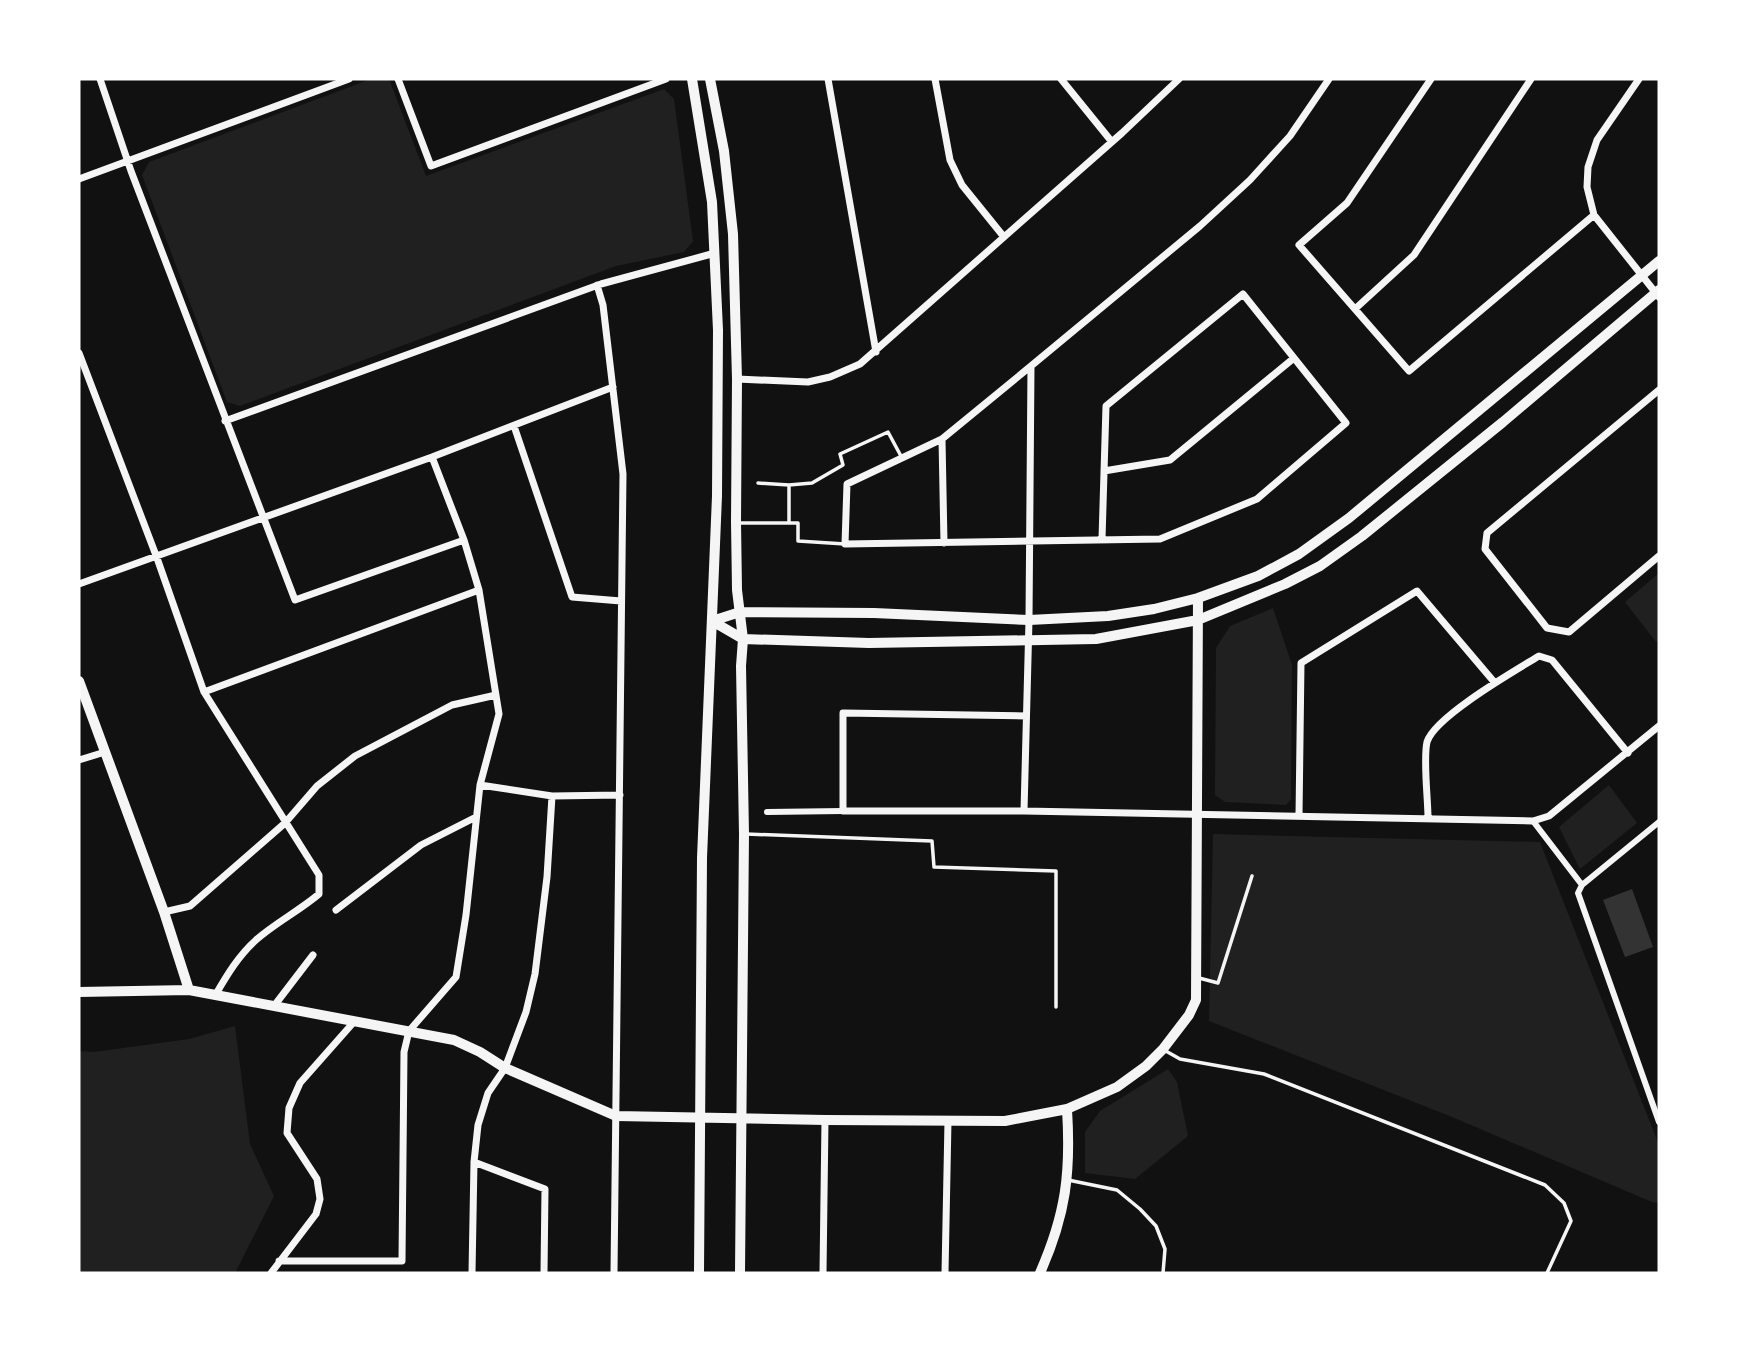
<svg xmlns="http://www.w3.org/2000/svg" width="1738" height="1352" viewBox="0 0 1738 1352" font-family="'DM Sans',sans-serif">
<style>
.green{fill:#202020}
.water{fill:#333}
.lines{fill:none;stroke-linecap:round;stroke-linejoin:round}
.service{stroke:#f5f5f5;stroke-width:3.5}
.pedestrian{stroke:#f5f5f5;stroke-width:6}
.minor{stroke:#f5f5f5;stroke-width:7}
.tertiary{stroke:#f5f5f5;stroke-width:10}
</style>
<rect width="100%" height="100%" fill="#111"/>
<!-- green -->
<path class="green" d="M371 79H389L426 176 664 89 674 99 693 241 684 252 616 266 240 406 227 402 142 175 149 162Z
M1659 573V640L1656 642 1625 602Z
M1273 608 1292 665 1291 799 1286 805 1225 802 1215 795 1216 648 1230 626Z
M1609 785 1637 823 1580 869 1559 827Z
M1213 834 1540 842 1659 1145V1203L1652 1202 1452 1117 1209 1021Z
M235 1026 250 1144 274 1196 235 1273H79V1051L94 1052 189 1039Z
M1168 1069 1177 1082 1188 1136 1135 1179 1085 1173V1132L1100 1111Z"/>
<!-- water -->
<path class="water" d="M1632 889 1653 947 1625 957 1603 900Z"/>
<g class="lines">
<!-- service -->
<path class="service" d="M758 483 789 485 812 483 843 465 840 454 888 432 902 458
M739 523H798V541L845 544
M789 523V485
M746 834 932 841 934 867 1056 871V1007
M1199 978 1218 983 1252 876
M1164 1050 1180 1059 1264 1074 1545 1185 1564 1203 1571 1221 1547 1273
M1068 1180 1117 1190 1140 1209 1156 1226 1165 1249 1163 1273"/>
<!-- pedestrian -->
<path class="pedestrian" d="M767 812 843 811
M1533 821 1582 885 1578 893 1659 1122
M1582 885 1659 822"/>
<!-- minor -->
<path class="minor" d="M100 79 131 171 295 600 464 540
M398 79 431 166 666 79
M828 79 876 352
M935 79 950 160 962 185 1004 237
M1061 79 1112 142
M1431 79 1347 203 1299 245 1409 371 1594 215
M1639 79 1597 140 1588 167 1587 187 1594 215 1659 297
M79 179 349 79
M597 285 603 305 623 474 614 1273
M1355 309 1414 255 1531 79
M79 353 157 558 204 692 319 875V894C299 911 275 923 256 940 239 955 227 975 216 994
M1031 366 942 439 847 484 845 544 1160 539 1257 499 1346 423 1243 294 1106 406 1102 539
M737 379 808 382 830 377 860 364 1122 133 1179 79
M1659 390 1487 533 1485 549 1547 628 1569 632 1659 556
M225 421 601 284 715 253
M514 426 572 597 621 601
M942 439 944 543
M1104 471 1170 460 1294 358
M79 584 432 457 613 387
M204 692 479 590
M1026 716 843 713V811H1024L1533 821 1549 816 1659 726
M79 760 105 752
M480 785 552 796 620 795
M1024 811 1029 620 1031 366 1200 226 1250 180 1290 136 1329 79
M1299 816 1301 663 1417 591 1495 683
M1428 818C1428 799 1423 759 1427 742 1434 717 1516 670 1539 656L1552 660 1628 753
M336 910 421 845 476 817
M164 912 190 906 285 823 317 786 355 756 452 705 496 695
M274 1006 313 955
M474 1162 545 1189 544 1273
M279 1261H402L404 1052 409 1031 456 977 466 915 480 785 499 714 479 590 464 540 432 457
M271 1273 316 1214 320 1199 317 1179 287 1133 289 1108 300 1083 353 1023
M472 1273 474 1162 478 1125 488 1093 505 1068 526 1012 535 974 547 877 552 796
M823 1273 825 1120
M945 1273 948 1121"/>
<!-- tertiary -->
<path class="tertiary" d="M692 79 712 202 718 330 717 496 702 858 699 1273
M710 79 724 151 733 234 737 379 736 522 737 590 743 639 741 666 744 834 740 1273
M712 621 740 612 874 613 1029 620 1108 616 1154 609 1198 598 1258 576 1299 554 1349 518 1659 261
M712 621 743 639 869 643 1096 639 1198 620 1285 584 1320 566 1362 536 1503 422 1659 290
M79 681 164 912 189 990
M79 992 189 990 454 1040 480 1052 505 1068 616 1116 825 1120 1005 1121 1067 1109 1117 1087 1146 1066 1163 1049 1189 1015 1196 1000 1198 598
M1040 1273C1066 1214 1071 1173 1067 1109"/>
</g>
<!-- border -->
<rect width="1738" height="1352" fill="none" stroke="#ffffff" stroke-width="161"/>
</svg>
